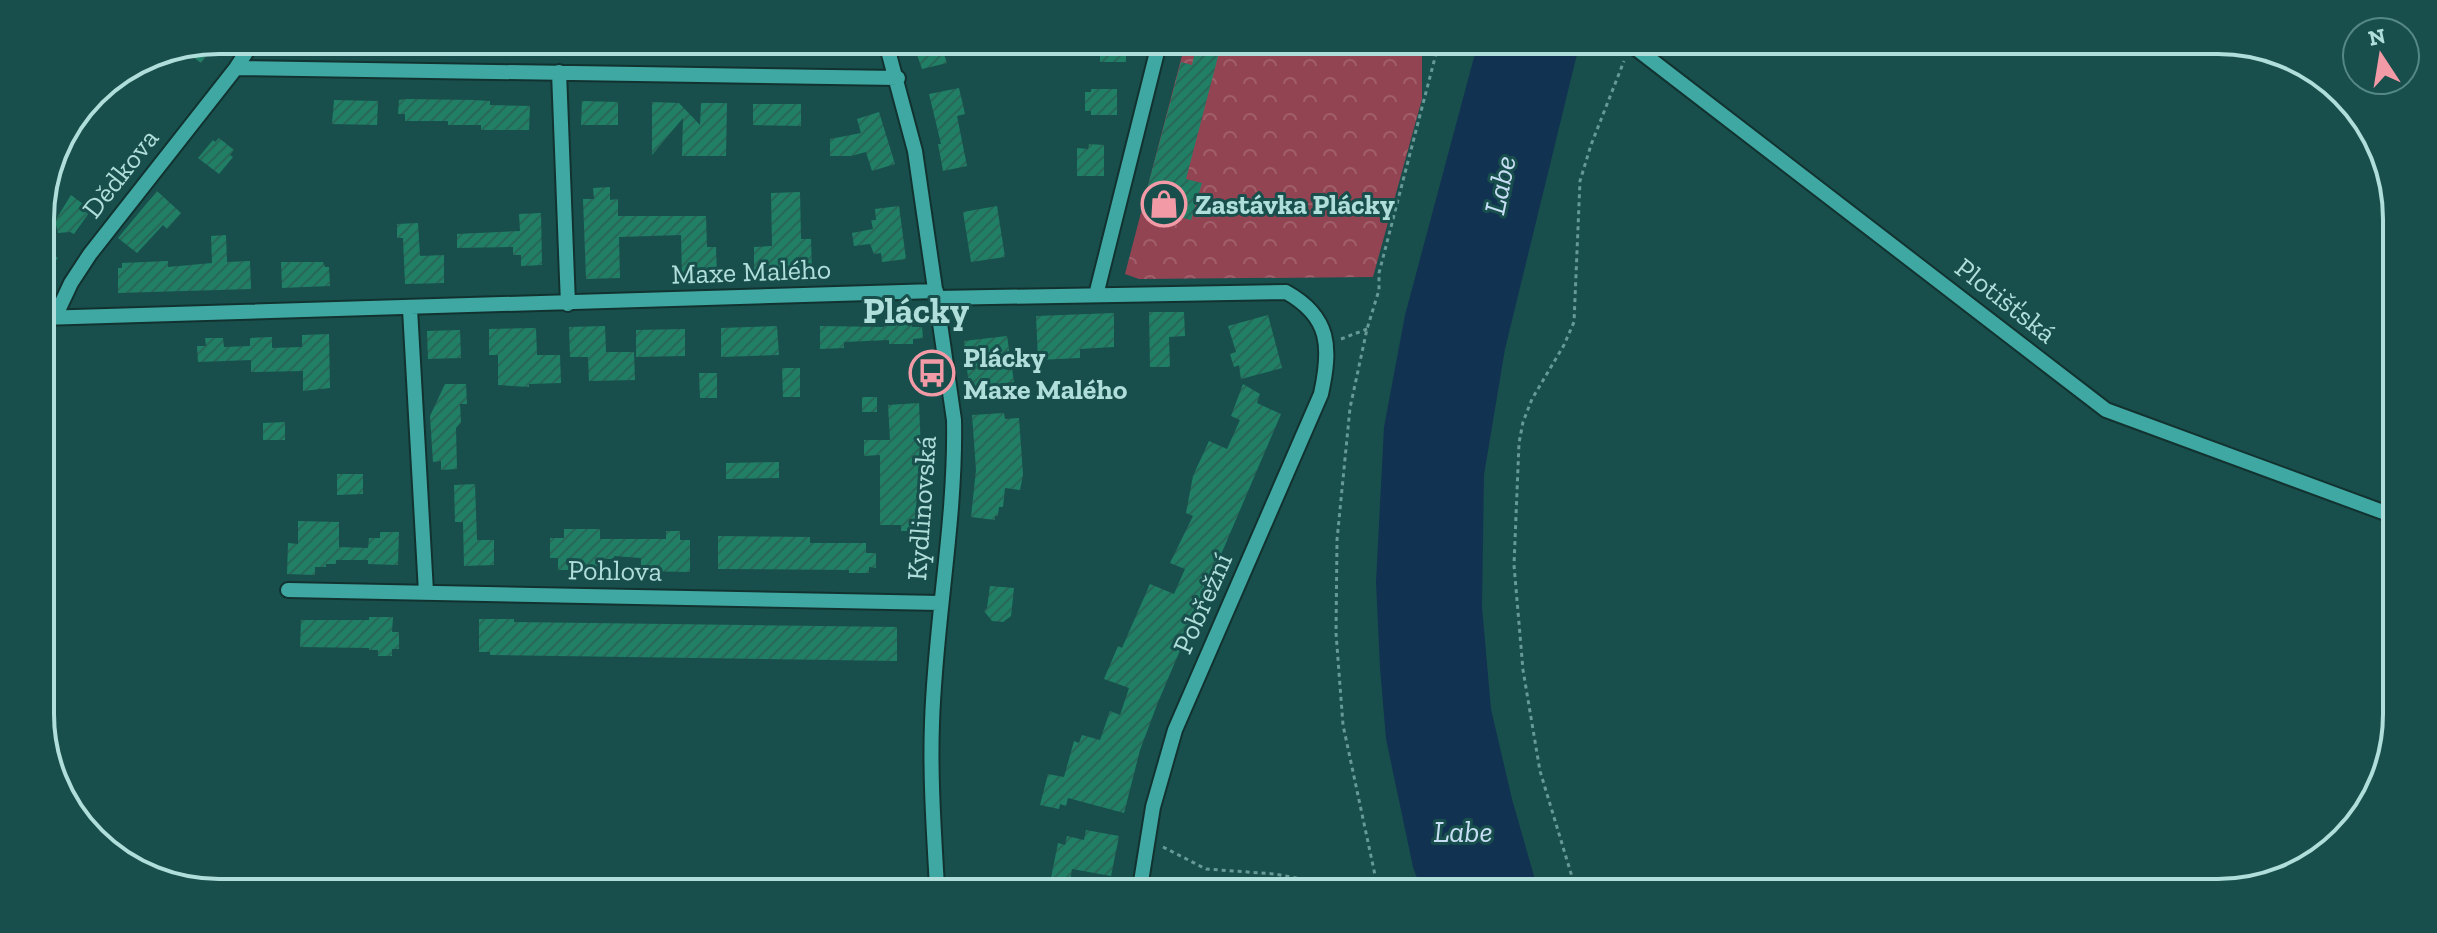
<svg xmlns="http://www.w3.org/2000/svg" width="2437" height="933" viewBox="0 0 2437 933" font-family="'Zilla Slab',serif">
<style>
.park{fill:url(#park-crowns)}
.water{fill:#123251}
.building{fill:url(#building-hatch)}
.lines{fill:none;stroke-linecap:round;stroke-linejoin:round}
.minor-casing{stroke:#123230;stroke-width:18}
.path{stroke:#679996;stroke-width:3;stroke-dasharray:4 4;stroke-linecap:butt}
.minor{stroke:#40a8a3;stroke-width:14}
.labels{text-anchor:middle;stroke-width:6;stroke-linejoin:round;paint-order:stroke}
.street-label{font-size:28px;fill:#b0deda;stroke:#184f4c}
.poi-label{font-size:28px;font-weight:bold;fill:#b0deda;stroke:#184f4c;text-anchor:start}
.water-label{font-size:30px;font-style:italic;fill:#c8def5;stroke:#184f4c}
.district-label{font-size:36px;font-weight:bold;fill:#b0deda;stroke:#184f4c}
.rim{fill:none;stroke:#b0deda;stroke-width:4}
</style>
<defs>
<pattern id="park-crowns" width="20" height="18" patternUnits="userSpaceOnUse" patternTransform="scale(2)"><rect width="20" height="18" fill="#934452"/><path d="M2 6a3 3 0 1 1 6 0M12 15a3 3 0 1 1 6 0" fill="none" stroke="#a05f6a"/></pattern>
<pattern id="building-hatch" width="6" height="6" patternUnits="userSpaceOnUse" patternTransform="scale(2)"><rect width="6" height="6" fill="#217f66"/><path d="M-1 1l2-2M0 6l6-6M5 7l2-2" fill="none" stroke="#296757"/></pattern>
</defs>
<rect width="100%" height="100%" fill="#184f4c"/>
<!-- park -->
<path class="park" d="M1185 44 1422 45V99L1373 277 1139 279 1125 274Z"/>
<!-- water -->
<path class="water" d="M1477 46H1579L1505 349 1484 475 1482 607 1491 709 1512 799 1538 890 1421 889 1413 867 1386 739 1380 668 1376 582 1384 427 1405 315Z"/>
<!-- building -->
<path class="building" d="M219 40 201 63 181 48 189 46Z
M913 43H940L947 63 922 69Z
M1100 44H1126V62H1100Z
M1197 44 1221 45 1186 179 1202 183 1191 220 1179 217 1178 222 1141 212 1181 62 1192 65Z
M959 88 965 114 957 116 967 166 943 171 938 144H941L929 94Z
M1091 89H1117V115H1091V111H1085V92H1091Z
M405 99 473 100 490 101V105L530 106 529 130H481V125H448V121H405V114H398L399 100Z
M334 100 378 101 377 125 332 124Z
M582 101 618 102V125H581Z
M652 102 679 103 700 125 701 103H727L726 156H682L683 118 652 155Z
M753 104H801V126L753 125Z
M879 112 895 164 872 171 866 152 851 156H830V139L861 133 857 119Z
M219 138 234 150 230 155 233 157 219 174 198 158 213 140 215 142Z
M1089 144 1104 145V176H1077V148L1088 149Z
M610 187V200L618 199V216H706L707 247H716L717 275 682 276 681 235 619 237 620 278 586 279 583 199H594L593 188Z
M157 191 181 213 167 229 163 225 137 253 118 238Z
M800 192 801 239H811L812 272 754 274V247L772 246 771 193Z
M71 195 91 210 74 234 70 232 58 233 55 221Z
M899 206 906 259 882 262 881 253 874 254 870 244 854 246 852 233 873 229 871 220H876L875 209Z
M997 206 1005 257 971 262 963 212Z
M541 213 542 265 521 266V255H513V247L457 248V234L520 231 519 214Z
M418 223 420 256 444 255V283L405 284 403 238H397V224Z
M226 235 227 262 250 261 251 289 118 293V268H122V263L168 261V267L212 263 211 236Z
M41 245 58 258 41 279Z
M281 262H323L325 267H329L330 286 282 288Z
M1149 312H1184L1185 336 1169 337 1170 367H1150Z
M1114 313V347L1080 349V358L1038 360 1036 316Z
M1268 315 1282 368 1241 379 1239 365 1234 367 1230 354 1236 352 1228 326Z
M912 322V327H922L923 338 913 339V344H889V340L844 342V348L820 349V326L884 327V323Z
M605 326 606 352H634L635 380 589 381 588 357H570L569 327Z
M777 326 779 355 721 357V328Z
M536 328 537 355H560L561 383 529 384V387L498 385V355H489V329Z
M685 329V356L636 357V330Z
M460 330 461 358 428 359 427 331Z
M329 334 330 388 303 391V371L251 372V360L198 362 197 346H206L205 338H223L224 347 250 346V338L272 337V348L302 347V335Z
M1007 336 1014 382 969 387 964 341Z
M782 368H800V397H783Z
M699 373H717V398H700Z
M445 384H466L467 404H460L461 422 456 428 457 469 441 470V461L433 462 430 416Z
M1243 384 1260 394 1257 403 1281 414 1158 702 1140 750 1124 813 1068 798 1066 806 1060 804 1059 809 1040 805 1048 774 1064 777 1074 741 1079 743 1082 735 1100 740 1110 711 1120 715 1129 688 1104 679 1118 646 1122 648 1150 584 1174 594 1185 569 1170 563 1193 516 1186 513 1193 476 1209 441 1227 449 1240 420 1231 416Z
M862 397H877V412H862Z
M919 403 922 478H919L915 516H918L917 531H901V525H880V455L864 456V440H890L888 405Z
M1004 413 1005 419 1019 418 1023 475 1020 490 1005 488 1003 507H999L998 516H995V520L971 517 976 470 972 415Z
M285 422V440H263V423Z
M779 462V478L726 479V463Z
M337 474H363V494L337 495Z
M475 484 477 540H494V565L464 566 463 522H455L454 485Z
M298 521 339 522V547L368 548 369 538H380V532H399L398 565 368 564V560H336V564H326V567H315V575L287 574 288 543 298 544Z
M564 529H600V539H666V531H680V540H690V572L641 571V558L614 556V559H605V570H558V558H550V538H564Z
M718 536 810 537V543H866V553H876V568L869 567V573H849V570L718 569Z
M990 586 1014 588 1011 616 1003 622 992 621 984 611 987 608Z
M369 617H393L392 632H399V649H392V656H378V650H369V648L300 647 301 620H369Z
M479 619H514V622L897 627V661L490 655V652H479Z
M1086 830 1119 836 1111 876 1072 869 1069 888H1049L1058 843 1065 845 1067 836 1084 840Z"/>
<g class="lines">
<!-- minor casing -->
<g class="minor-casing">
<path id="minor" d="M886 43 915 151 954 420C956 521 935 622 932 723 930 777 934 833 937 887
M1633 46 2106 410 2391 515
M236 68 898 78
M559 72 568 304
M1096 295 1159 44
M937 298 1286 292C1331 317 1331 348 1321 394L1175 730 1153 807 1140 888
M410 309 426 592
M55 317 71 283 90 254 236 68 254 40
M41 318 936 291
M288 590 940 603"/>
</g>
<!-- path -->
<path class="path" d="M1341 339 1367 329
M1163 847 1206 869 1275 874 1353 889
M1378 889 1343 725 1336 633 1337 540 1350 408 1367 329 1379 290V273L1438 46
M1576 890 1540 771 1523 670 1514 565 1519 443 1523 422 1532 399 1564 345 1574 322 1580 181 1591 145 1624 61"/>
<!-- minor -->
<use href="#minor" class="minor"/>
</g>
<!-- icons -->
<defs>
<g id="shop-ring" transform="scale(2.3)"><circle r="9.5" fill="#184f4c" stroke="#f39aa7" stroke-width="1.5"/><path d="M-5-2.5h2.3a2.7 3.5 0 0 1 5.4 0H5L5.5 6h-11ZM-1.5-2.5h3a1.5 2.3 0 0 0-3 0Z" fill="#f39aa7"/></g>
<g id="bus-ring" transform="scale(2.3)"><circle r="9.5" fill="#184f4c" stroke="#f39aa7" stroke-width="1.5"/><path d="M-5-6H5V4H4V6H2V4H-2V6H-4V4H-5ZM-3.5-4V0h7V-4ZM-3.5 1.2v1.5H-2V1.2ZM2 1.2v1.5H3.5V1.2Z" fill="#f39aa7"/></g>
</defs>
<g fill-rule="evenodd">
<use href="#shop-ring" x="1164" y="204"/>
<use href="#bus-ring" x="932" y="373"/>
</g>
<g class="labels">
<!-- street labels -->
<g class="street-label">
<text transform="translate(120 173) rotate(-52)" y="10">Dědkova</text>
<text transform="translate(751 271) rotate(-2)" y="10">Maxe Malého</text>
<text transform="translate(2006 300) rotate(38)" y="10">Plotišťská</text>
<text transform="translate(921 508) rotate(-86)" y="10">Kydlinovská</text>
<text transform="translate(615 570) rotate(1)" y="10">Pohlova</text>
<text transform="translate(1202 603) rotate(-66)" y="10">Pobřežní</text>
</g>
<!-- poi labels -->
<g class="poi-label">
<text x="1195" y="214">Zastávka Plácky</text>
<text x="963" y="367">Plácky<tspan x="963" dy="32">Maxe Malého</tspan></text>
</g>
<!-- water labels -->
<g class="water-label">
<text transform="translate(1500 185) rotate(-78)" y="10">Labe</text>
<text x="1463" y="842">Labe</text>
</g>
<!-- district labels -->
<g class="district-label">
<text x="916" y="323">Plácky</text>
</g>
</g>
<!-- crop -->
<path d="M0 0H2437V933H0ZM219 54H2218A165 165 0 0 1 2383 219V714A165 165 0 0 1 2218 879H219A165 165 0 0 1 54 714V219A165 165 0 0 1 219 54Z" fill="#184f4c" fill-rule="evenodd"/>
<path class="rim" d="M219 54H2218A165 165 0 0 1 2383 219V714A165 165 0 0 1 2218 879H219A165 165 0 0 1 54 714V219A165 165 0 0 1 219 54Z"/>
<!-- north arrow -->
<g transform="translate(2381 56) rotate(348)"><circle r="38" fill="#184f4c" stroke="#558885" stroke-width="2"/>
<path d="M0-6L14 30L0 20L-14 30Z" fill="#f39aa7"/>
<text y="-12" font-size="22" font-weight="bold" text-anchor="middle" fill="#b0deda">N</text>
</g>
</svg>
